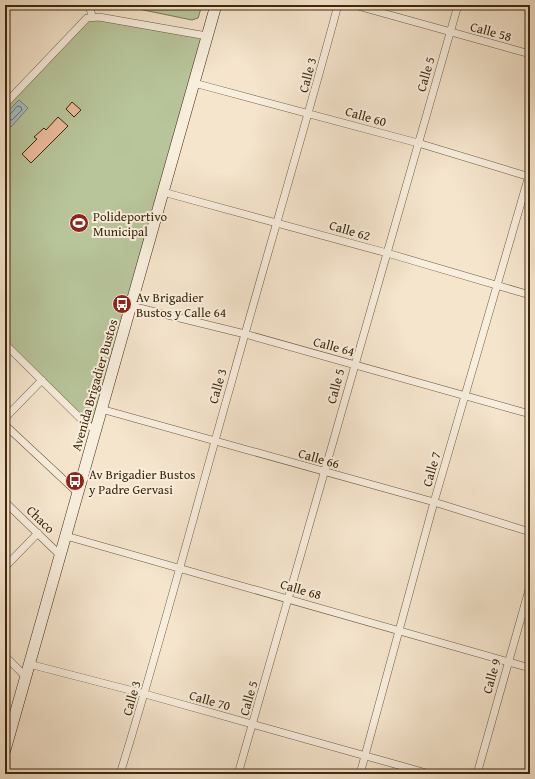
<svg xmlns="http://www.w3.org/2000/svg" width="535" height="779" viewBox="0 0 535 779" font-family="'Gentium Book Plus',serif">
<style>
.green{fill:#b8c59b;stroke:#7c7652}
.water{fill:#a3bcc3;stroke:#7b8079}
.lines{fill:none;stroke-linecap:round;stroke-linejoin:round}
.shore{stroke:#717266;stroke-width:1}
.building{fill:#ebbb9c;stroke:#3f270a}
.street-casing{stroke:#6c563b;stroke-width:8}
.secondary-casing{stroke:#3f270a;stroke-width:12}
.street{stroke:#f8eede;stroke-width:7}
.secondary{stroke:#f8eede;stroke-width:11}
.labels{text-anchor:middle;stroke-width:4;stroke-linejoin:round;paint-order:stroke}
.street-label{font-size:13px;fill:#3f270a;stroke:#f8eede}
.poi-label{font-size:13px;fill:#3f270a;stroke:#f8eede;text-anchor:start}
</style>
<rect width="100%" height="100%" fill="#f5e5cd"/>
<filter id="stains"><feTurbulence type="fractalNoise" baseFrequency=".005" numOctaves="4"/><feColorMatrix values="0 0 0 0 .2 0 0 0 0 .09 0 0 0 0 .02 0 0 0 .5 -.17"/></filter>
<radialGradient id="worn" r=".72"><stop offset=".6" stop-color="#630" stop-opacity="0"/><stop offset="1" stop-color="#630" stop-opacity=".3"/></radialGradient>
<!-- green -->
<path class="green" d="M119 5H202L198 18 192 20Z
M87 18 207 36 95 430 5 342V104Z"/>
<!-- water -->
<path class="water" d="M19 100 28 108 11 127 5 121V114Z"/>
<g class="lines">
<!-- shore -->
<path class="shore" d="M18 106 21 107 22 110 12 120H10L8 117Z"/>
</g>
<!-- building -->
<path class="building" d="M72 102 81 110 74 117 66 109Z
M58 117 68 126 31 163 22 154 37 139 34 137 44 128 46 130Z"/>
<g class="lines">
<!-- street casing -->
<g class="street-casing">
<path id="street" d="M89 5 92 16
M354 5 530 54
M194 83 418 143 530 177
M5 104 87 18 99 17 207 36
M163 192 387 253 530 295
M131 306 245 334 530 414
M5 344 85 423 95 430
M101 409 434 502 530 532
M5 418 42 380
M5 425 78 493
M5 502 60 555
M66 536 530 668
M5 567 38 533
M5 656 26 677
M29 664 145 694 430 774
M120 774C160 645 194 514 231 384 266 257 304 132 338 5
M238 774 458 5
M360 774 434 502 530 172
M477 774 530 586"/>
</g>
<!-- secondary casing -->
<g class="secondary-casing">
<path id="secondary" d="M5 750 216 5"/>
</g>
<!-- street -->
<use href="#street" class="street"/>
<!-- secondary -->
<use href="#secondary" class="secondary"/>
</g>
<!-- icons -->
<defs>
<g id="stadium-disc" transform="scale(1)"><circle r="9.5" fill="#8f2418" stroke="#f8eede"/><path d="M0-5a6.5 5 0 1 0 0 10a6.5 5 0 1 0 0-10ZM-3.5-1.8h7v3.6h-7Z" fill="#fff"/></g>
<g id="bus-disc" transform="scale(1)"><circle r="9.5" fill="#8f2418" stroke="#f8eede"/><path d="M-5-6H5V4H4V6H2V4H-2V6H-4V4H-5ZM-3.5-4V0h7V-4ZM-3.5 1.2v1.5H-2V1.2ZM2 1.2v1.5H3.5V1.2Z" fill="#fff"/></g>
</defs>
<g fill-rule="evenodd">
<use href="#stadium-disc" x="79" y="223"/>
<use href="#bus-disc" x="122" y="304"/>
<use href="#bus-disc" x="75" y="481"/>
</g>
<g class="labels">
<!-- street labels -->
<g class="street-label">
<text transform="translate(491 31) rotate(15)" y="5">Calle 58</text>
<text transform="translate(425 74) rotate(-74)" y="5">Calle 5</text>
<text transform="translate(307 75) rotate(-75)" y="5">Calle 3</text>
<text transform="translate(366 116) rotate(16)" y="5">Calle 60</text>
<text transform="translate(350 230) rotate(16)" y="5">Calle 62</text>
<text transform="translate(334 346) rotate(15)" y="5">Calle 64</text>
<text transform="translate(94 385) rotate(-74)" y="5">Avenida Brigadier Bustos</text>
<text transform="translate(217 386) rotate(-74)" y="5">Calle 3</text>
<text transform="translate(335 386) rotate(-75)" y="5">Calle 5</text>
<text transform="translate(319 458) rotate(16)" y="5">Calle 66</text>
<text transform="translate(431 469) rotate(-74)" y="5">Calle 7</text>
<text transform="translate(41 519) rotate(44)" y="5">Chaco</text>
<text transform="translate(301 589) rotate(16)" y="5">Calle 68</text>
<text transform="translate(491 676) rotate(-74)" y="5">Calle 9</text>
<text transform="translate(131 698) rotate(-74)" y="5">Calle 3</text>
<text transform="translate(248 698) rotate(-74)" y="5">Calle 5</text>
<text transform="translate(210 700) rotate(16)" y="5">Calle 70</text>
</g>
<!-- poi labels -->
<g class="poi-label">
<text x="93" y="221">Polideportivo<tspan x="93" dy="15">Municipal</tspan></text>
<text x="136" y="302">Av Brigadier<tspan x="136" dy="15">Bustos y Calle 64</tspan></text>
<text x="89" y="479">Av Brigadier Bustos<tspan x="89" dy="15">y Padre Gervasi</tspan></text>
</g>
</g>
<!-- margin -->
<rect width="535" height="779" fill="none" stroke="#f5e5cd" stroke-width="20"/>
<rect x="6" y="6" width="523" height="767" fill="none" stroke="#3f270a" stroke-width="2"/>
<rect x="10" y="10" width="515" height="759" fill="none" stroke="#3f270a"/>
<rect width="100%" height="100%" filter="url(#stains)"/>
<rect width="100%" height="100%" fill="url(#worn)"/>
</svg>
